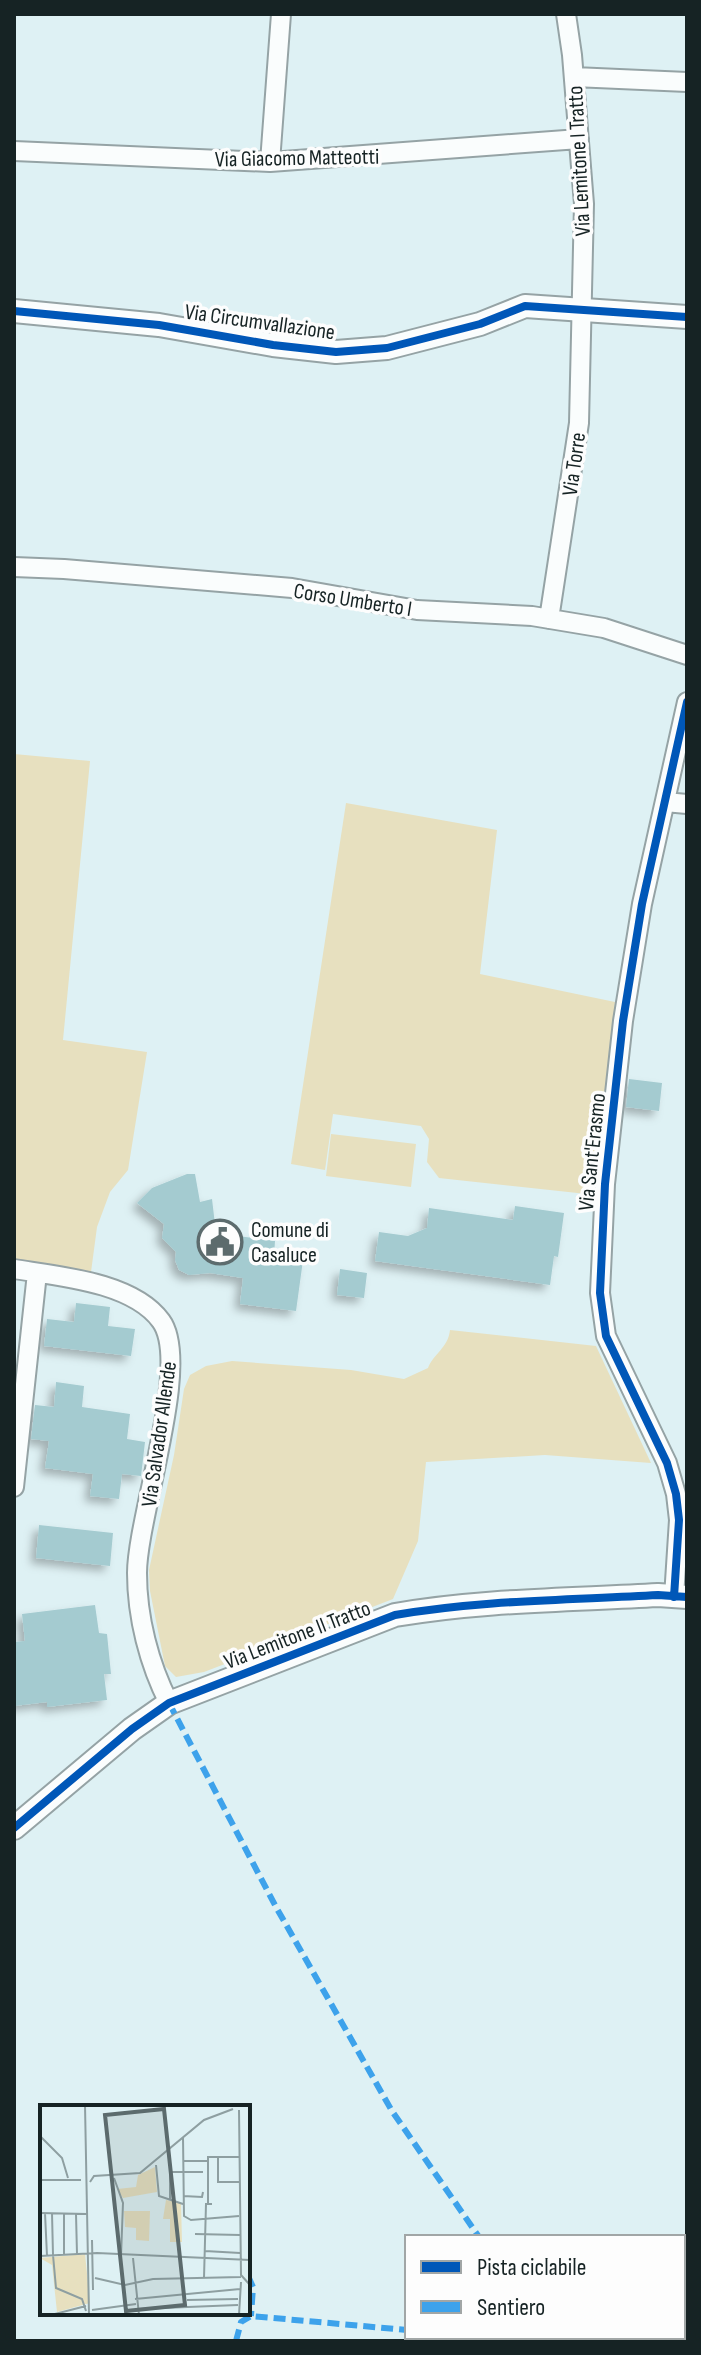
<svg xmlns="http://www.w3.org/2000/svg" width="701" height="2355" viewBox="0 0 701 2355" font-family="'Sofia Sans Condensed',sans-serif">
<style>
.green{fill:#e7e0bf}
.building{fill:#a4cbd0;filter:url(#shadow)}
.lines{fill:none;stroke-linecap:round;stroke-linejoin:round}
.minor-casing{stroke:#95a3a5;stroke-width:22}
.tertiary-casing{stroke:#95a3a5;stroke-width:26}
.minor{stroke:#fafdfd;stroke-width:18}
.tertiary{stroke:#fafdfd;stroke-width:22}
.quiet{stroke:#3da2eb;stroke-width:6;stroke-dasharray:12 6;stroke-linecap:butt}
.cycleway-casing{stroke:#fdfdfd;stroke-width:13}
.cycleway{stroke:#0057b8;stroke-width:8}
.labels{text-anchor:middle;stroke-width:7;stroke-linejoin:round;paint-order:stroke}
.street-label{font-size:22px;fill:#162324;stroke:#fdfdfd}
.poi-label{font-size:22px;fill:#162324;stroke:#fdfdfd;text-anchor:start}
.inset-road{fill:none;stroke:#8e9fa1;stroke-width:2}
.view{fill:#5c6b6d;fill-opacity:0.15;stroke:#5c6b6d;stroke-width:4}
.inset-edge{fill:none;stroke:#162324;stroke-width:4}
</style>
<defs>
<filter id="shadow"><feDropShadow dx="-5.5" dy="5.5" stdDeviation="4" flood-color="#0004"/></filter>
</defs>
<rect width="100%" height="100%" fill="#def1f4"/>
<!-- green -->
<path class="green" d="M14 754 90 761 63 1040 147 1052 128 1170 110 1192 97 1227 91 1272 14 1259Z
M346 803 497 830 480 974 615 1002 596 1195 439 1178 427 1162 429 1139 421 1126 333 1114 325 1170 291 1164Z
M331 1134 416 1144 411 1187 326 1176Z
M450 1330 596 1346 651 1463 545 1455 426 1462 418 1541 393 1599 204 1672 176 1677 165 1666 150 1591 149 1570 174 1455 184 1389 190 1375 206 1366 232 1361 351 1370 404 1379 428 1368C434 1353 448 1348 450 1330Z"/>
<!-- building -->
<path class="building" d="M629 1079 662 1083 659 1111 626 1107Z
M187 1174H195L200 1202 212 1199 216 1233 275 1241 274 1256 303 1260 296 1311 240 1304 243 1278 210 1273 189 1275 179 1270 175 1260 176 1252 162 1238 164 1224 137 1203 152 1188Z
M515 1206 564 1213 558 1257 554 1256 550 1285 375 1261 379 1232 408 1236 427 1228 429 1208 513 1220Z
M340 1269 367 1273 364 1298 337 1295Z
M76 1303 110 1307 108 1326 135 1329 131 1356 44 1346 47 1319 74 1322Z
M56 1382 84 1386 82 1407 130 1414 127 1439 145 1442 141 1476 122 1474 119 1499 90 1496 93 1474 45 1468 49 1441 31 1439 35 1405 54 1407Z
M39 1525 113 1533 110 1566 36 1558Z
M95 1605 99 1633 107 1634 111 1674H104L107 1700 47 1707V1702L14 1706V1642L25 1641 22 1614Z"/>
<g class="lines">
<!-- minor casing -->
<g class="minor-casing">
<path id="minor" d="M574 77 687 82
M14 151 270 162 579 139
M270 162 281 14
M14 567 64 569 292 588 417 610 532 616 604 628 687 655
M549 619 579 423 584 204 572 55 566 14
M665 802 687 804
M14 1269C58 1276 133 1282 161 1321 192 1363 137 1517 137 1573 137 1617 149 1664 169 1703
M14 1487 37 1273
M674 1597 679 1520 676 1494 667 1463 606 1336 600 1293 605 1184 623 1021 642 904 687 702"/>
</g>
<!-- tertiary casing -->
<g class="tertiary-casing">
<path id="tertiary" d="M14 311 159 325 273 345 336 352 387 348 480 324 525 306 687 317
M14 1828 132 1729 169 1703 395 1615C481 1600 571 1600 658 1595L687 1597"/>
</g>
<!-- minor -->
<use href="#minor" class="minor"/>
<!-- tertiary -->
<use href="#tertiary" class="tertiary"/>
<!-- quiet -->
<path class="quiet" d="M169 1703 276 1907 392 2111 479 2237
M248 2276 253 2287 251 2316
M485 2337 529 2341
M543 2337 546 2341
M236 2341 241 2322 251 2316 407 2330"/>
<!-- cycleway casing -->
<g class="cycleway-casing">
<path id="cycleway" d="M14 311 159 325 273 345 336 352 387 348 480 324 525 306 687 317
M674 1597 679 1520 676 1494 667 1463 606 1336 600 1293 605 1184 623 1021 642 904 687 702
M14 1828 132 1729 169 1703 395 1615C481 1600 571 1600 658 1595L687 1597"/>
</g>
<!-- cycleway -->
<use href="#cycleway" class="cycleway"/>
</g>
<!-- icons -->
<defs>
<g id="civic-ring" transform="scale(2.3)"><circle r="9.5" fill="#fdfdfd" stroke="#5c6b6d" stroke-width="1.5"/><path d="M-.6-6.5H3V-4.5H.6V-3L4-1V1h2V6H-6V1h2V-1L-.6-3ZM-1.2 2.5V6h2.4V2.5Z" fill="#5c6b6d"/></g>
</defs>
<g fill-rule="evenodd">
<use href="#civic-ring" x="220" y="1242"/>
</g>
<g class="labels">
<!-- street labels -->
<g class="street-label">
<text transform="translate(297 157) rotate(-1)" y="8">Via Giacomo Matteotti</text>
<text transform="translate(578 161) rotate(-93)" y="8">Via Lemitone I Tratto</text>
<text transform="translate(260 321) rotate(8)" y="8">Via Circumvallazione</text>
<text transform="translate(573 464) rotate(-82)" y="8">Via Torre</text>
<text transform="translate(353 599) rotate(9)" y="8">Corso Umberto I</text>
<text transform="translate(591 1152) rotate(-84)" y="8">Via Sant'Erasmo</text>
<text transform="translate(158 1434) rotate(-82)" y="8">Via Salvador Allende</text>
<text transform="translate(297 1634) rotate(-21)" y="8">Via Lemitone II Tratto</text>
</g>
<!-- poi labels -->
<g class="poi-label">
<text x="251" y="1237">Comune di<tspan x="251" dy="25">Casaluce</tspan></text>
</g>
</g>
<!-- overview -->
<g transform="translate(40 2105)">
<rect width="210" height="210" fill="#def1f4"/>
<path d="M115 62 117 87 83 93 77 84 96 82 98 70ZM126 95 141 98 142 137H130V114H123ZM84 106H110L109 136 96 135V123L85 122ZM45 149 50 198 17 207 12 160 0 153Z" fill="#e7e0bf"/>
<path class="inset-road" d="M45 0 49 210M199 5 201 170 210 180M0 31 22 53 28 73M143 32 144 111 151 115 199 111M178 52V77H200M143 56H168M116 60 119 91 143 99M74 73 83 98 81 151M0 75H41M50 77 54 71 100 68 164 15 193 4M143 91 162 92 163 87M130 94V67H163M168 99V52H199M0 108 47 109M5 108 7 151M12 108 13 150M24 109V149M36 109 37 149M155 129 200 130M52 135 53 185M165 146 200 148M13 150 16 183 42 194 46 206M0 151 57 148 210 155M93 153 99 210M55 173 85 180 113 174 201 172M164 173 166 99H172M95 194 200 184M147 195 198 194M97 204 198 200M52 205 96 199M11 210 46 201M199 210 201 177"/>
<path class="view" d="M124 4 145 200 86 206 65 10Z"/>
<rect width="210" height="210" class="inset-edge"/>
</g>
<!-- border -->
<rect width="701" height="2355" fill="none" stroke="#162324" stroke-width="32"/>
<!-- legend -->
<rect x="405" y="2235" width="280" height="104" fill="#fdfdfd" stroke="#a1a6a6" stroke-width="2"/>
<rect x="421" y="2261" width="40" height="12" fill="#0057b8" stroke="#a1a6a6" stroke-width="2"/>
<text x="477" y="2275" font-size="24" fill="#162324">Pista ciclabile</text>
<rect x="421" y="2301" width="40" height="12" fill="#3da2eb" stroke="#a1a6a6" stroke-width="2"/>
<text x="477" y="2315" font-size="24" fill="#162324">Sentiero</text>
</svg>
